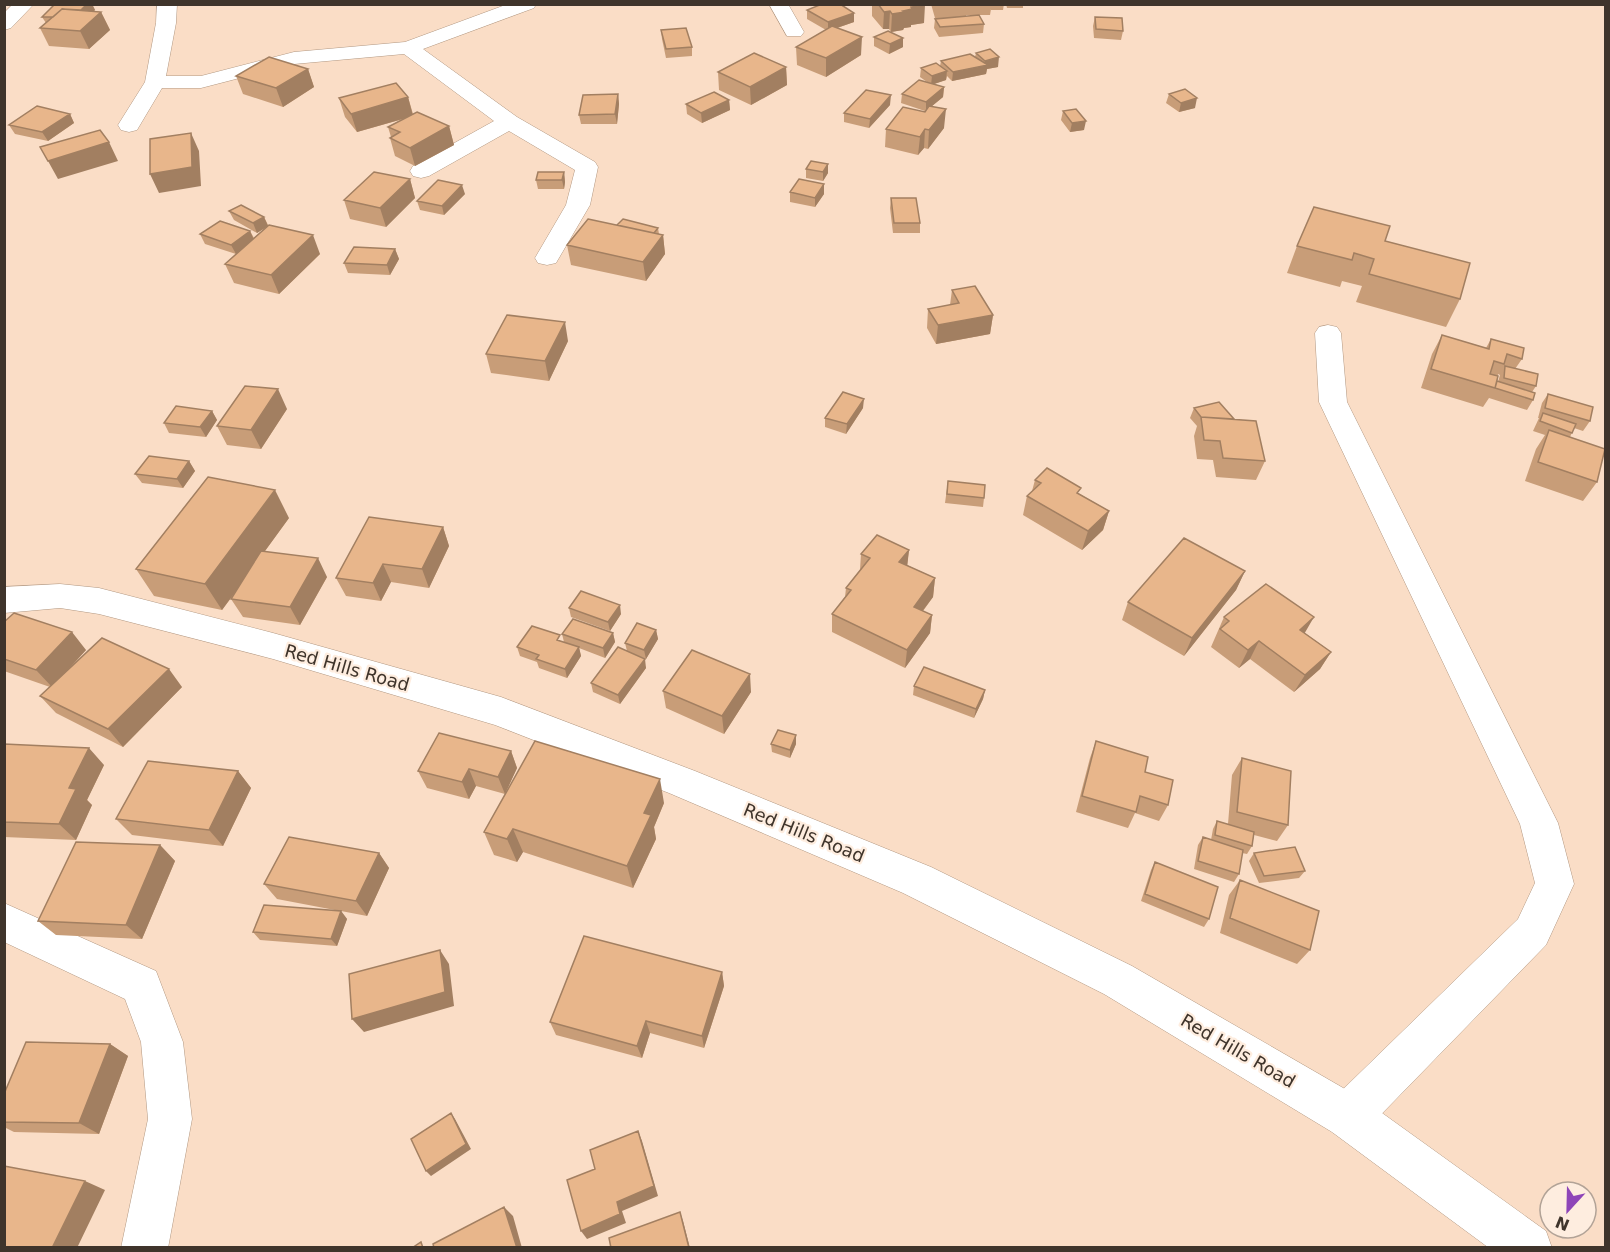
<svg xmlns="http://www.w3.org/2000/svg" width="1610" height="1252" viewBox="0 0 1610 1252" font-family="'DejaVu Sans',sans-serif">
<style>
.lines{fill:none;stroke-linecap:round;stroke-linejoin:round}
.street-casing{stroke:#b29882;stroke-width:1}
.secondary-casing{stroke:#b29882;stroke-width:1}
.street{fill:#fff;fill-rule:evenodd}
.secondary{fill:#fff;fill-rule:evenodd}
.wall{fill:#c89d78;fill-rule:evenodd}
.shaded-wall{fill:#a27f61}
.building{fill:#e8b68b;stroke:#a27f61;stroke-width:1.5}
.labels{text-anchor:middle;stroke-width:4.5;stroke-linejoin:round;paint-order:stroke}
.street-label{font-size:18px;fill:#3f342b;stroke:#feeddf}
</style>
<rect width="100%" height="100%" fill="#faddc6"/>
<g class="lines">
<!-- street casing -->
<g class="street-casing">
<path id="street" d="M157 4H177L176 23 166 76H201L294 52 405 42 508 4H536L534 8 423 49 517 117 595 162 598 167 590 205 556 263 547 265 538 263 535 258 566 205 575 170 509 131 429 176 421 178 413 176 410 171 413 166 494 121 404 54 294 64 201 88H162L137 130 129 132 121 130 118 125 145 82 156 23Z
M769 4H788L804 32 801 36H787Z
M1328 325 1337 327 1341 333 1347 402 1552 811 1558 823 1574 884 1546 945 1364 1132 1348 1138 1332 1132 1326 1116 1332 1100 1518 919 1535 883 1520 824 1319 402 1315 333 1319 327Z
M4 903 156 971 183 1042 192 1119 168 1248H121L148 1119 141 1042 125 999 4 942Z"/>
</g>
<!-- secondary casing -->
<g class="secondary-casing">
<path id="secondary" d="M13 4H34L11 28 4 30V13Z
M60 584 99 588 273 633 501 697 695 771 931 867 1132 966 1364 1100 1546 1231 1552 1248H1489L1332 1132 1104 994 903 893 669 793 495 725 273 659 99 614 60 608 4 613V587Z"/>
</g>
<!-- street -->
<use href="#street" class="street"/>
<!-- secondary -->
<use href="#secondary" class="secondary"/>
</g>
<!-- wall -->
<path class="wall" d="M45 4H94L93 6 95 10 94 11 101 12 110 30 89 49 49 46 40 28 46 23 42 17 54 6 46 5Z
M872 4H924V23L911 25V27L904 28 903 30 891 32 889 29H883L872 16Z
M931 4H1004L1003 10H991V9L990 15H966V16L984 24 983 33 939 37 934 28 935 19 942 18H935Z
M1006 4H1023V8H1007Z
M807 10 854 22 837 28 861 55 826 77 797 65 796 47 826 30 807 19Z
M1095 17 1123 31 1121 40 1094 38 1093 26Z
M661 30 692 47V56L666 58 662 39Z
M874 37 903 38V47L889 54 874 46Z
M976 53 998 67 987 69 986 74 952 81 947 76 946 80 934 84 944 87 943 97 932 106 944 128 928 149 924 148 918 155 885 147 886 129 925 111 901 103 902 94 927 82 920 77 921 68 940 66 941 61 975 57Z
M786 67 787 85 751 105 719 90 718 72Z
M308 69 314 87 283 107 243 94 236 76Z
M618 94 619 104 617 124H581L579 115Z
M1169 94 1195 108 1179 112 1166 103Z
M408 97 413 114 449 126 454 145 415 166 395 156 390 138 391 137 388 127 403 119 357 132 345 117 339 98Z
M729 100 730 110 702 123 687 114 686 104Z
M890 105 869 128 844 122V113Z
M1063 111 1084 130 1070 132 1061 120Z
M70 114 74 123 48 141 15 134 9 125Z
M828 164V173L823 181 806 178V169Z
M564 172 565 182 564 189H538L536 180Z
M410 179 415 198 386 227 350 219 344 200Z
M824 184V194L815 207 790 202V192Z
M465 194 444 215 420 210 417 201Z
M891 198 920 223V233H893L890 208Z
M229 211 264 217 268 225 320 254 279 294 234 283 225 264 236 254 205 244 200 234 250 231 254 238 265 228 257 233 234 220Z
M617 225 658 228 659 234 663 235 665 254 646 281 571 265 567 245Z
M1385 241 1460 299 1446 327 1356 302 1362 286 1342 281 1340 287 1287 273 1297 246Z
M395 249 399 259 390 275 348 273 344 263Z
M952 290 993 315 990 334 936 344 927 328 928 309 950 305Z
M1442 335 1486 348 1491 339 1522 359 1515 369 1536 386 1532 392 1533 400 1527 410 1489 398 1483 407 1421 388 1432 354ZM1498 374 1500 375 1498 382 1497 381Z
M568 341 549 381 491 373 486 354Z
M1548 394 1590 421 1583 431 1574 428 1570 437 1597 482 1583 501 1525 481 1536 449 1545 435 1533 431 1539 418H1538L1542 403Z
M863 408 846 434 825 427V418Z
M1194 408 1265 461 1256 480 1216 477 1213 460 1197 459 1194 436 1197 426 1190 418Z
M287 409 261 449 227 445 217 426Z
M212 411 217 420 206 437 169 433 164 423Z
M189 461 195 471 183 488 142 483 135 474Z
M1035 480 1080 494 1109 511 1103 530 1082 550 1023 515 1027 496 1032 491Z
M948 481 984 498 983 507 945 503Z
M289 518 265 551 327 577 300 625 243 617 231 599 240 586 222 610 154 596 136 569Z
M443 527 449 546 429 588 391 582 381 601 346 596 336 578Z
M909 550 907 565 935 578 933 597 923 611 932 615 930 633 905 668 832 632V614L845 597 846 588 860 570 861 554Z
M1245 571 1236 590 1184 656 1122 620 1128 602Z
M569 608 621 614 610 631 571 617Z
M1224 617 1305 633 1331 652 1320 669 1294 692 1250 659 1239 668 1211 647Z
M4 622 86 650 69 669 182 687 123 747 56 713 40 696 50 687 4 671Z
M656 630 658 639 646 659 641 657 646 668 620 704 593 692 591 683 627 651 625 643Z
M613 633 615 642 605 658 579 648 581 656 567 678 539 668 537 662 520 656 517 647 562 641 564 642 562 634Z
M914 686 985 690 983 699 974 718 913 695Z
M663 691 751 692 724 734 666 708Z
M796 735V744L790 758 772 752 771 744Z
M1096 741 1145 772 1168 805 1159 821 1135 813 1128 828 1076 812 1090 758Z
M4 744 104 765 87 800 92 805 76 840 4 837Z
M511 751 517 768 505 794 476 786 469 799 427 788 418 771Z
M1242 758 1288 825 1277 841 1254 835 1252 846 1247 854 1242 853 1239 874 1234 882 1194 869 1198 845 1203 837 1211 840 1213 829 1217 821 1228 824 1232 775Z
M238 771 251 788 223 846 132 835 116 819Z
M664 803 654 827 656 839 633 888 523 852 517 862 494 855 484 832Z
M160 845 175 861 142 939 56 935 38 921Z
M379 853 389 868 367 916 341 911 347 919 337 946 260 940 253 932 340 911 277 899 264 884Z
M1254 853 1305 871 1299 878 1259 883 1249 861Z
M1155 862 1209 919 1204 927 1141 901 1151 870Z
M1240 880 1310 950 1297 964 1220 933 1229 895Z
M722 972 724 986 704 1048 650 1033 642 1058 556 1035 550 1022Z
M110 1044 128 1056 99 1134 14 1132 4 1127V1094Z"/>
<!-- shaded-wall -->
<path class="shaded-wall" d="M87 4H92L95 10 78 27 74 18Z
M925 5 924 23 911 25V27L904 28 903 30 891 32 892 14 911 7Z
M890 11 889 29H883L884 12Z
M101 12 110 30 89 49 80 31Z
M854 13V22L828 31V22Z
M862 37 861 55 826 77V58Z
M903 38V47L889 54 890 44Z
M999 57 998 67 987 69 986 74 952 81 953 72 984 66 985 61Z
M786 67 787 85 751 105 750 87Z
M308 69 314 87 283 107 276 88Z
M947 71 946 80 931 85 932 76Z
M944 87 943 97 926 111V102Z
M618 94 619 104 617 124 615 114Z
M891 95 890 105 869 128 870 119Z
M408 97 413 116 357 132 351 114Z
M1197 98 1195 108 1179 112 1181 103Z
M729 100 730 110 702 123 701 113Z
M946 109 944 128 928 149 929 130Z
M70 114 74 123 48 141 42 132Z
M1086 121 1084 130 1070 132 1072 123Z
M449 126 454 145 415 166 410 148Z
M925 129 924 148 918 155 920 137Z
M191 133 199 151 201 186 159 193 150 174Z
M109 142 118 161 58 179 48 161Z
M828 164V173L823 181V172Z
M564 172 565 182 564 189 562 180Z
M410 179 415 198 386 227 380 208Z
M824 184V194L815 207V198Z
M462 185 465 194 444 215 442 206Z
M264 217 268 226 257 233 253 223Z
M250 231 254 240 236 254 231 245Z
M313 235 320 254 279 294 271 275Z
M663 235 665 254 646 281 643 262Z
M395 249 399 259 390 275 387 265Z
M993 315 990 334 936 344 938 325Z
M565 322 568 341 549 381 545 361Z
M278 389 287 409 261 449 251 430Z
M864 399 863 408 846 434 847 424Z
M212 411 217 420 206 437 200 427Z
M189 461 195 471 183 488 177 479Z
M275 490 289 518 222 610 205 584Z
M1109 511 1103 530 1082 550 1088 531Z
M443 527 449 546 429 588 422 569Z
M909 550 907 568 899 562Z
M318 558 327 577 300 625 290 607Z
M383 564 391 582 381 601 373 583Z
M1245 571 1236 590 1184 656 1192 638Z
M935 578 933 597 912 625 914 607Z
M620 605 621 614 610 631 608 622Z
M932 615 930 633 905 668 907 650Z
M1314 617 1303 636 1300 630Z
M656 630 658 639 646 659 644 650Z
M72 632 86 650 52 687 36 670Z
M613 633 615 642 605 658 603 648Z
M1259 641 1250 659 1239 668 1248 650Z
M579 647 581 656 567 678 565 669Z
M1331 652 1320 669 1294 692 1305 675Z
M645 659 646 668 620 704 618 695Z
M169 669 182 687 123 747 108 729Z
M750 674 751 692 724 734 722 716Z
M985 690 983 699 974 718 976 709Z
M796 735V744L790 758V750Z
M89 748 104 765 87 800 92 805 76 840 59 824 69 788Z
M511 751 517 768 505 794 498 777Z
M469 769 476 786 469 799 462 782Z
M238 771 251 788 223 846 209 830Z
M660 779 664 803 654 827 656 839 633 888 627 866 644 813Z
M513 829 523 852 517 862 507 839Z
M160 845 175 861 142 939 126 925Z
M379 853 389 868 367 916 356 901Z
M341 911 347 919 337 946 331 939Z
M440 950 449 964 454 1006 364 1032 352 1019Z
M722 972 724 986 704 1048 702 1036Z
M646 1021 650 1033 642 1058 637 1046Z
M110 1044 128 1056 99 1134 79 1123Z
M451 1113 455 1119 471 1149 431 1176 426 1171Z
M638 1131 642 1141 658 1196 622 1211 626 1223 587 1239 581 1231Z
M85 1181 105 1190 77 1248H52Z
M504 1207 513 1216 522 1248H517Z
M680 1212 683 1221 690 1248H689Z"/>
<!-- building -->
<path class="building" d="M55 4H87L81 10 62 9 53 17H42Z
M822 4H840L854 13 828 22 807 10Z
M878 4H924L925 5 911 7 912 9 903 11 905 12 892 14 890 11 884 12Z
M945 4H967L968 5H945Z
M62 9 101 12 80 31 40 28Z
M979 15 984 24 940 27 935 19Z
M1095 17 1122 18 1123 31 1096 29Z
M832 26 862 37 826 58 796 47Z
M686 28 692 47 666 49 661 30Z
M888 31 903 38 890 44 874 37Z
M990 49 999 57 985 61 976 53Z
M754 53 786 67 750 87 718 72Z
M970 54 988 65 953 72 941 61Z
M269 57 308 69 276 88 236 76Z
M936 63 947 71 932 76 921 68Z
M919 80 944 87 926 102 902 94Z
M396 83 408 97 351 114 339 98Z
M1185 89 1197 98 1181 103 1169 94Z
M866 90 891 95 870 119 844 113Z
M714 92 729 100 701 113 686 104Z
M618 94 615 114 579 115 583 95Z
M37 106 70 114 42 132 9 125Z
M929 106 946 109 929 130 925 129 920 137 886 129 903 107 925 112Z
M1076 109 1086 121 1072 123 1063 111Z
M417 112 449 126 410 148 390 138 400 132 388 127Z
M100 130 109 142 48 161 40 147Z
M191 133 192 167 150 174V139Z
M811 161 828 164 823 172 806 169Z
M374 172 410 179 380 208 344 200Z
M538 172H564L562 180H536Z
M799 179 824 184 815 198 790 192Z
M438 180 462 185 442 206 417 201Z
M891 198H916L920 223H894Z
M241 205 264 217 253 223 229 211Z
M1314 207 1390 226 1385 241 1470 263 1460 299 1369 274 1374 259 1354 253 1352 260 1297 246Z
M588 219 663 235 643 262 567 245Z
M623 219 658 228 654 233 617 225Z
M220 221 250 231 231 245 200 234Z
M269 225 313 235 271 275 225 264Z
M354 247 395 249 387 265 344 263Z
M975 286 993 315 938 325 928 309 959 303 952 290Z
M507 315 565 322 545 361 486 354Z
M1442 335 1489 349 1491 339 1524 348 1522 359 1507 354 1504 364 1494 361 1490 374 1498 376 1495 388 1431 369Z
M1505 366 1538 374 1536 386 1504 378Z
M1497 381 1535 393 1533 400 1495 388Z
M245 386 278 389 251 430 217 426Z
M843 392 864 399 847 424 825 418Z
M1548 394 1593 407 1590 421 1545 408Z
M1219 402 1234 419 1201 417 1194 408Z
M176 406 212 411 200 427 164 423Z
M1543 413 1576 424 1572 433 1540 421Z
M1201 417 1256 421 1265 461 1223 458 1220 441 1204 440Z
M1549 430 1605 449 1597 482 1538 462Z
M149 456 189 461 177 479 135 474Z
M1047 468 1081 488 1077 493 1109 511 1088 531 1027 496 1041 483 1035 480Z
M208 477 275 490 205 584 136 569Z
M948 481 985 485 984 498 947 494Z
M369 517 443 527 422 569 383 564 373 583 336 578Z
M877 535 909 550 899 562 935 578 914 607 932 615 907 650 832 614 851 590 846 588 870 558 861 554Z
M1184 538 1245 571 1192 638 1128 602Z
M261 551 318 558 290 607 231 599Z
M1266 584 1314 617 1300 630 1331 652 1305 675 1259 641 1248 650 1220 629 1229 621 1224 617Z
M581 591 620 605 608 622 569 608Z
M14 613 72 632 36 670 4 659V622Z
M573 619 613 633 603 648 562 634Z
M637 623 656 630 644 650 625 643Z
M532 626 560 635 557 640 579 647 565 669 536 659 539 655 517 647Z
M102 638 169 669 108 729 40 696Z
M618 647 645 659 618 695 591 683Z
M692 650 750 674 722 716 663 691Z
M924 667 985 690 976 709 914 686Z
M778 730 796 735 790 750 771 744Z
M439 733 511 751 498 777 469 769 462 782 418 771Z
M535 741 660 779 644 813 651 815 627 866 513 829 507 839 484 832Z
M1096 741 1148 757 1145 772 1173 780 1168 805 1140 796 1136 812 1082 796Z
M4 744 89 748 69 788 76 789 59 824 4 822Z
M1242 758 1291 771 1288 825 1237 812Z
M148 761 238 771 209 830 116 819Z
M1217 821 1254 832 1252 846 1215 835Z
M289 837 379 853 356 901 264 884Z
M1203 837 1243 850 1239 874 1198 861Z
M76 842 160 845 126 925 38 921Z
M1295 847 1305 871 1264 876 1254 853Z
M1155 862 1218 887 1209 919 1145 894Z
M1240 880 1319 911 1310 950 1230 918Z
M264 905 341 911 331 939 253 932Z
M584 936 722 972 702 1036 646 1021 637 1046 550 1022Z
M440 950 445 992 352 1019 349 974Z
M26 1042 110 1044 79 1123 4 1122V1094Z
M451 1113 466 1144 426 1171 411 1139Z
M638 1131 654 1186 617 1202 620 1214 581 1231 567 1180 595 1169 590 1150Z
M4 1166 85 1181 52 1248H4Z
M504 1207 517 1248H434L433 1244Z
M680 1212 689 1248H611L609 1238Z
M421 1242 423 1248H412Z"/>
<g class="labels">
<!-- street labels -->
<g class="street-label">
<text transform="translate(347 668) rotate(16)" y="6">Red Hills Road</text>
<text transform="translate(804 833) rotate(22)" y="6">Red Hills Road</text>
<text transform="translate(1238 1051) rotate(30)" y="6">Red Hills Road</text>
</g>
</g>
<!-- border -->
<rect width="1610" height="1252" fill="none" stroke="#3f342b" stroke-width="12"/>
<!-- north arrow -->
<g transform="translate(1568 1210) rotate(202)"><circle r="28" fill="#feeddf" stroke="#b2a397" stroke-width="1.5"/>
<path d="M0-4.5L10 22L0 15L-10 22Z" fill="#8e45b8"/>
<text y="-9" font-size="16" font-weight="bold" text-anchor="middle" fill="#3f342b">N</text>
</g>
</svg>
